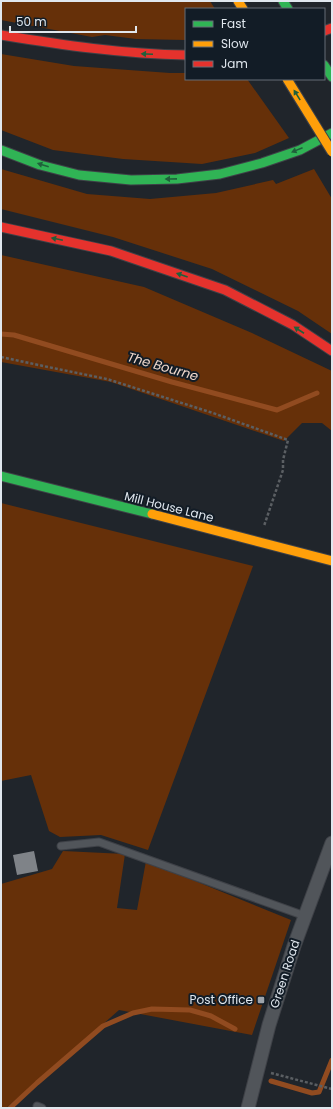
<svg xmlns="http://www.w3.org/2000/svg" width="333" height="1109" viewBox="0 0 333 1109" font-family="Poppins,sans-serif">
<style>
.green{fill:#663009}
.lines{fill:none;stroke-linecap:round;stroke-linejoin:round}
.stream{stroke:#914b20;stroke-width:5}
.building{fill:#7f8388}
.lane-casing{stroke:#3e4147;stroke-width:9}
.street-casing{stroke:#3e4147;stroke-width:15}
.fast-casing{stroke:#3e4147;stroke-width:11}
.slow-casing{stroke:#3e4147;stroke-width:11}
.jam-casing{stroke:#3e4147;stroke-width:11}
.path{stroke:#5b5f63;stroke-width:2.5;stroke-dasharray:3 2;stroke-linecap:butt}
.lane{stroke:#51555a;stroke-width:7}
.street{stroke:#51555a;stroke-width:13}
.fast{stroke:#30b455;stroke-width:9}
.slow{stroke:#ff9f0a;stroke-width:9}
.jam{stroke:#e5322d;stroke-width:9}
.slow-bridge-casing{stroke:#3e4147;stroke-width:11;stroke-linecap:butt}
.slow-bridge{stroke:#ff9f0a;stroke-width:9}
.oneway{fill:#20603b}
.poi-dot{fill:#9da3aa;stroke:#121c26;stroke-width:1.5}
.labels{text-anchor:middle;stroke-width:4;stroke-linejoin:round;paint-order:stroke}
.street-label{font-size:12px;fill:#e0e7ee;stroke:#121c26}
.poi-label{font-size:12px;fill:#e0e7ee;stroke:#121c26;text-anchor:end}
.water-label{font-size:13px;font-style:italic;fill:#f0d9cd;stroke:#121c26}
</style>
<rect width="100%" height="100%" fill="#20252b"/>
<!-- green -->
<path class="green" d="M1 1H210L215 9H186V40L136 39 105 35 92 37 1 20Z
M1 54 74 66 170 73H186V79H247L289 138 255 153 202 164 123 159 53 150 1 130Z
M1 169 87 194 150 199 216 193 273 180 276 184 314 169 332 199V334L298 311 212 269 113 237 1 209Z
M1 255 144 287 252 333 332 371V431L322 423H302L284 441 111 382 1 362Z
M1 503 253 566 148 850 101 835 60 837 49 831 31 775 1 781Z
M63 851 125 854 117 908 137 910 146 861 291 920 252 1035 119 1010 42 1078 6 1108H1V884L52 869Z"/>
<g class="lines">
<!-- stream -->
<path class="stream" d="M1 334 14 335 172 382 277 410 317 393
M271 1081 312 1093 319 1092 332 1060
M10 1108 37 1083 103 1026 133 1013 152 1009 190 1010 211 1016 235 1029"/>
</g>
<!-- building -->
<path class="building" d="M34 851 38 871 17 875 13 855Z"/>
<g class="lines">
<!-- lane casing -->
<g class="lane-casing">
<path id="lane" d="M61 846 99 842 305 916
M37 1106 42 1108"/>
</g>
<!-- street casing -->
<g class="street-casing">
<path id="street" d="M248 1108 269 1025 294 946 332 843"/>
</g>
<!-- fast casing -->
<g class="fast-casing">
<path id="fast" d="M283 1 288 9
M324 65 332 77
M1 150 40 165 79 175 131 180 177 179 220 174 262 163 300 150 332 133
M1 476 152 514"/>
</g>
<!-- slow casing -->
<g class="slow-casing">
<path id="slow" d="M238 1 243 9
M152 514 332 561"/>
</g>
<!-- jam casing -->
<g class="jam-casing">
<path id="jam" d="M324 31 332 28
M1 35C62 45 124 54 186 55
M1 227 111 251 225 290 293 325 332 351"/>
</g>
<!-- path -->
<path class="path" d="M1 357 48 367 107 379 213 413 288 440 283 460V470L264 526
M271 1073 332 1089"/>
<!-- lane -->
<use href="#lane" class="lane"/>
<!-- street -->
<use href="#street" class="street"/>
<!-- fast -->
<use href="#fast" class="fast"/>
<!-- slow -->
<use href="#slow" class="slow"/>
<!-- jam -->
<use href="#jam" class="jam"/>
<!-- slow-bridge casing -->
<g class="slow-bridge-casing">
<path id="slow-bridge" d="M287 79 332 152"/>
</g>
<!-- slow-bridge -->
<use href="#slow-bridge" class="slow-bridge"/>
</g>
<!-- one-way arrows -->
<defs><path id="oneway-solid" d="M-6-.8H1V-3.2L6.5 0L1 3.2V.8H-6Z"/></defs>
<g class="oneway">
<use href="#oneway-solid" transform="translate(147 54) rotate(-177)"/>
<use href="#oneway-solid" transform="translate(297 95) rotate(-122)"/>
<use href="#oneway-solid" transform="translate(297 150) rotate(158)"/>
<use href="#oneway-solid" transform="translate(43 165) rotate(-163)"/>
<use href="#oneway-solid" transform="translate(171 179) rotate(179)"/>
<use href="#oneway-solid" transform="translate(57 239) rotate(-168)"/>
<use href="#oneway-solid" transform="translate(182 275) rotate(-161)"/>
<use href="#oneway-solid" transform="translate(299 330) rotate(-147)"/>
</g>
<!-- markers -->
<rect class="poi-dot" x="257" y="996" width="8" height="8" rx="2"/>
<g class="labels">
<!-- street labels -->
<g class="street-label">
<text transform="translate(169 507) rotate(14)" y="4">Mill House Lane</text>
<text transform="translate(285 974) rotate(-72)" y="4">Green Road</text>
</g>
<!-- poi labels -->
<g class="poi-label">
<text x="253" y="1004">Post Office</text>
</g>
<!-- water labels -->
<g class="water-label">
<text transform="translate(163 366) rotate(16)" y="5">The Bourne</text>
</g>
</g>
<!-- border -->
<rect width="333" height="1109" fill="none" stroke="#e0e7ee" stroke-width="4"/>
<!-- legend -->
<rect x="185" y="8" width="140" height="72" fill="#121c26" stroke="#646d76"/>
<rect x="193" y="21" width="20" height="6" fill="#30b455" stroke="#646d76"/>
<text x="221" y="28" font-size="12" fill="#e0e7ee">Fast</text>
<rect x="193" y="41" width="20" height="6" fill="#ff9f0a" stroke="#646d76"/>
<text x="221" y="48" font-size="12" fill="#e0e7ee">Slow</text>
<rect x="193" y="61" width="20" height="6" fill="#e5322d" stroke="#646d76"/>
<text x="221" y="68" font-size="12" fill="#e0e7ee">Jam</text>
<!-- scale -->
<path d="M10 26v6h126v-6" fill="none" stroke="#e0e7ee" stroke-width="2"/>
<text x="16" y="26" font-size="12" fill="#e0e7ee" stroke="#121c26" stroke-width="3" paint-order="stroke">50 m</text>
</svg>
